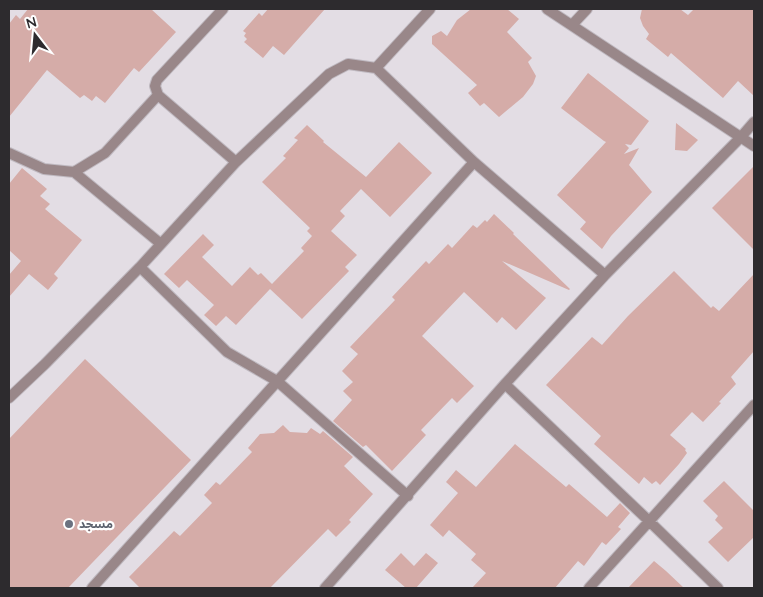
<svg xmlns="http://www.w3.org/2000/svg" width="763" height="597" viewBox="0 0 763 597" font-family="Quicksand,'Noto Sans Arabic',sans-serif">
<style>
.building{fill:#d5aca8}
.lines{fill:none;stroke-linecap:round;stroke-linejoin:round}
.minor-casing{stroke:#bfb9c0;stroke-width:12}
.minor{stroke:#998789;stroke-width:10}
.worship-dot{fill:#6b7280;stroke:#fff;stroke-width:2}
.labels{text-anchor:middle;stroke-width:4.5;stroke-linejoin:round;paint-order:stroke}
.worship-label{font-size:12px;font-weight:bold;fill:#5b616d;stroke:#fff;text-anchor:start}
</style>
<rect width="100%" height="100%" fill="#e3dde4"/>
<!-- building -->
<path class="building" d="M28 9H151L176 32 139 72 134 68 105 103 96 96 92 101 84 95 80 98 47 70 9 117V24L16 15 20 19Z
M268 9H325L284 55 273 46 263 58 244 42 247 39 244 36 246 33 243 31 259 13 262 16Z
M471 9H507L519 19 507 32 532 58 528 62 536 76 533 84 523 97 499 117 484 103 480 106 468 93 477 85 432 44V36L441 31 447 36 457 20Z
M642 9H680L688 15 694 9H754V96L738 81 723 98 671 53 668 57 646 39 649 34 643 26 640 18Z
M588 73 649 121 631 145 625 144 629 148 624 154 639 148 629 165 652 192 611 236 602 249 580 229 586 222 557 195 606 142 604 141 561 108Z
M676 123 698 140 687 151 675 150Z
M307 125 324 141 323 142 366 177 399 142 432 173 390 217 361 189 340 211 345 216 331 231 357 255 345 267 349 271 302 319 270 289 236 325 226 316 216 326 204 315 214 305 187 280 179 288 164 274 203 234 214 245 202 257 232 286 250 267 258 275 261 273 272 284 304 251 301 248 312 236 307 231 310 228 262 182 286 158 283 156 298 140 294 138Z
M754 166V250L712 208Z
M22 168 47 189 40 196 50 204 45 209 82 240 54 274 58 278 48 290 29 274 9 297V275L21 261 9 250V184Z
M494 214 514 233 513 234 570 289 569 290 502 261 546 298 516 330 502 317 497 323 464 292 422 336 474 386 457 403 452 398 421 430 426 435 392 471 366 445 363 447 333 421 352 400 343 391 353 382 342 371 358 354 350 347 395 300 392 297 426 261 429 264 448 244 452 248 473 225 477 228 485 220 487 222Z
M674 271 711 308 713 306 719 311 754 274V351L731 377 736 384 719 402 721 403 703 422 692 412 670 435 686 449 685 450 687 453 679 464 660 485 656 481 652 484 644 477 639 484 594 444 601 436 546 385 592 337 602 345 628 316Z
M85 359 191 460 68 588H9V439Z
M283 425 290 432 307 433 311 428 320 434 323 431 353 457 344 466 373 494 349 520 351 522 336 537 328 529 270 588H140L129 577 174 531 180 536 212 503 204 495 216 482 220 485 252 452 248 448 260 434 274 433Z
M515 444 566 487 569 484 607 517 620 503 630 513 618 527 621 529 606 545 602 542 584 566 578 561 555 588H472L486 573 471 560 476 554 449 530 443 537 430 525 458 493 446 482 456 470 476 487Z
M724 481 754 511V537L728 562 708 542 723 528 715 520 718 516 703 501Z
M401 553 414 566 426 553 438 563 416 588H406L385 570Z
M654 561 666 571 684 588H628Z"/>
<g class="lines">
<!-- minor casing -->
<g class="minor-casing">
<path id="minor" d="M223 9 157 80 155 86 158 95 236 162
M430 9 376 68 474 162
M547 9 754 146
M572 25 587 9
M9 153 44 169 74 172 161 244
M74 172 105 153 158 95
M140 267 227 352 277 381 408 496
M505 384 649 521 718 588
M9 398 45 364 140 267 236 162 329 74 348 64 376 68
M92 588 474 162 605 275
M325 588 505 384 605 275 741 137 754 122
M589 588 754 405"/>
</g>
<!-- minor -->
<use href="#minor" class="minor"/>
</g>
<!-- markers -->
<circle class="worship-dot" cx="69" cy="524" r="5"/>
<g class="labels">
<!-- worship labels -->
<g class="worship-label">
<text x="79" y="528">مسجد</text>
</g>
</g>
<!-- border -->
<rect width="763" height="597" fill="none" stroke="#2d2b2e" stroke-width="20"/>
<!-- north arrow -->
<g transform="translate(35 35) rotate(344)" stroke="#ffffff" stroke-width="4" paint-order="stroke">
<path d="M0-4L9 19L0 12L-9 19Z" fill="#2d2b2e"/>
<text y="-8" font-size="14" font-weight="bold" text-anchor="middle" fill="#2d2b2e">N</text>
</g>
</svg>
